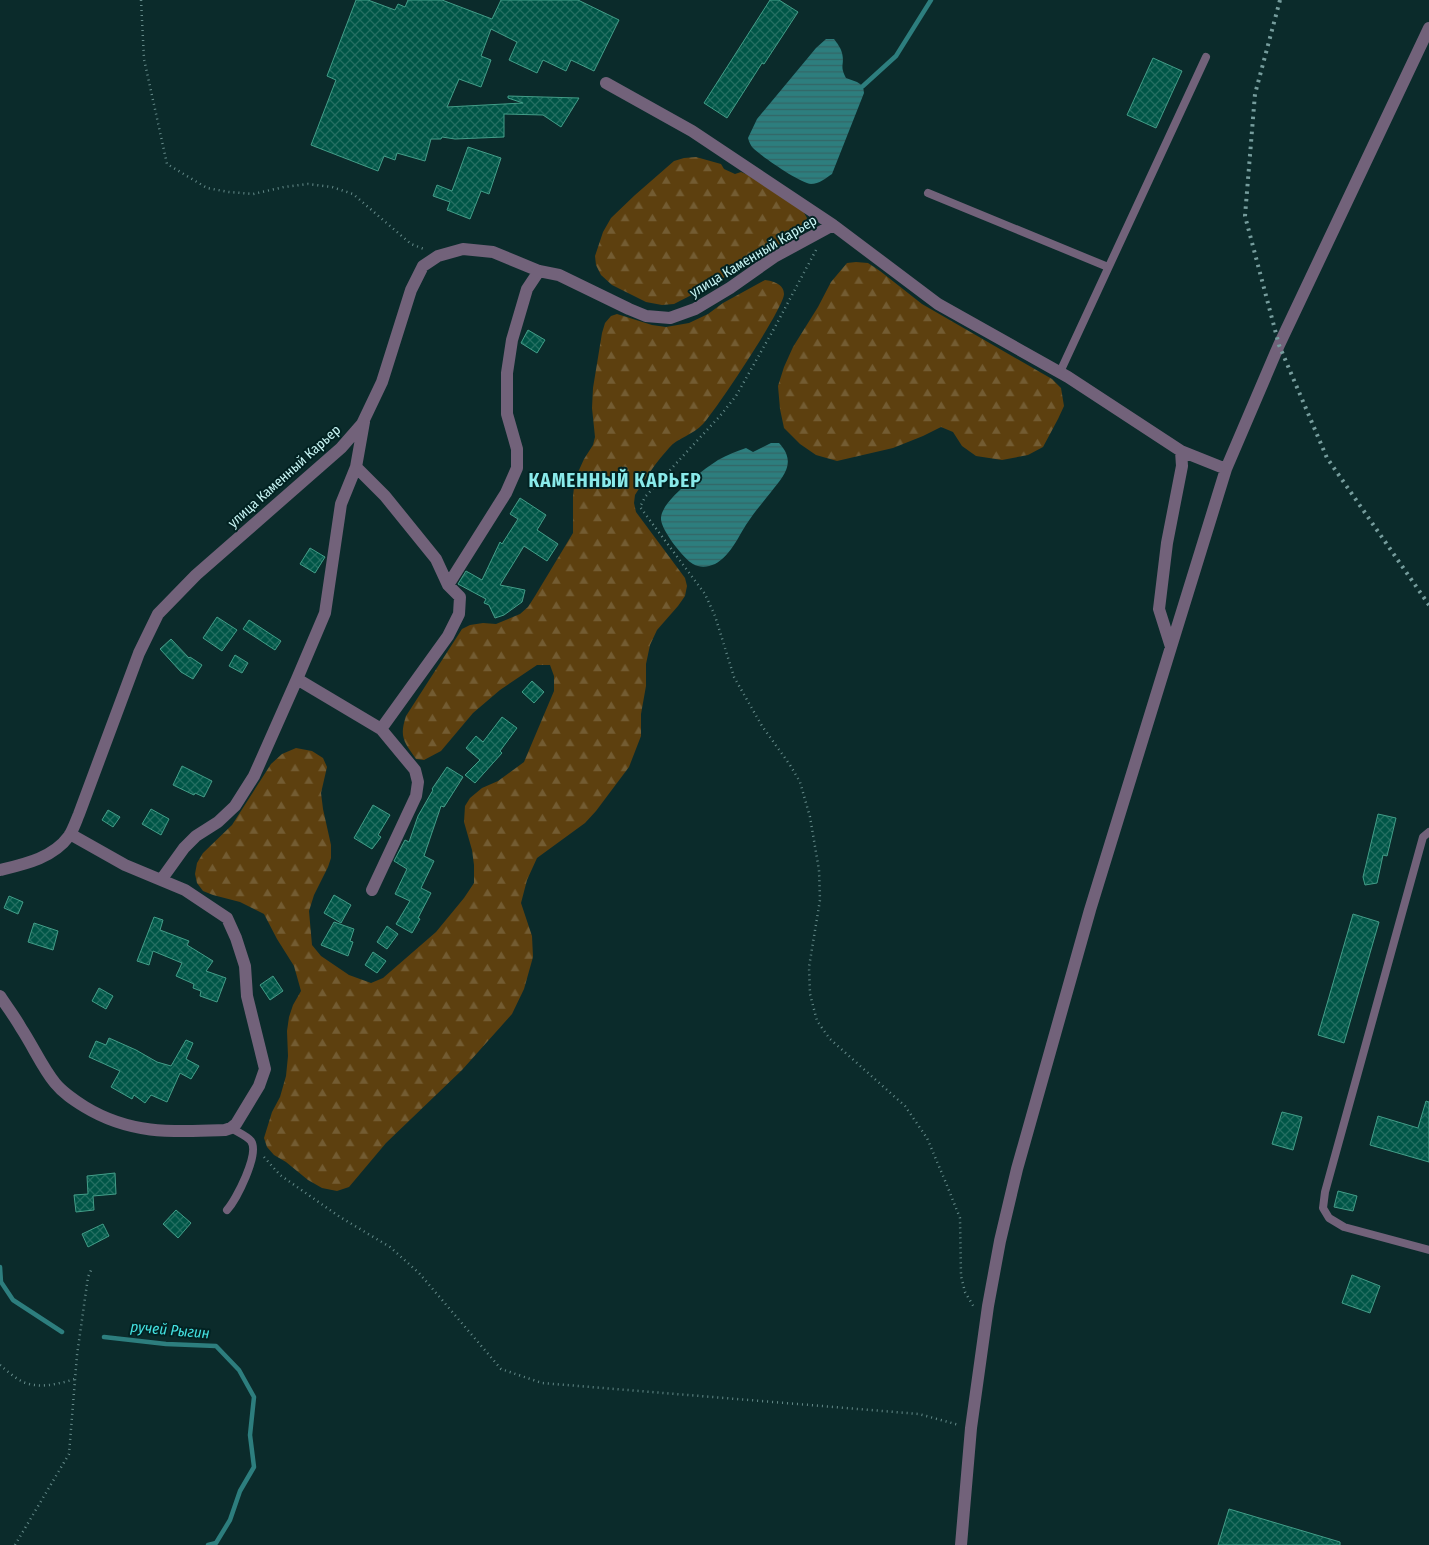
<svg xmlns="http://www.w3.org/2000/svg" width="1429" height="1545" viewBox="0 0 1429 1545" font-family="'Fira Sans Condensed',sans-serif">
<style>
.forest{fill:url(#forest-firs)}
.water{fill:url(#water-rules)}
.lines{fill:none;stroke-linecap:round;stroke-linejoin:round}
.stream{stroke:#2d7e7e;stroke-width:4.5}
.building{fill:url(#building-cross-hatch);stroke:#439d88}
.path{stroke:#658b8a;stroke-width:2.5;stroke-dasharray:1 4;stroke-linecap:butt}
.lane{stroke:#72627a;stroke-width:8}
.street{stroke:#72627a;stroke-width:12}
.rail{stroke:#769d9d;stroke-width:4;stroke-dasharray:2.5 5;stroke-linecap:butt}
.labels{text-anchor:middle;stroke-width:4;stroke-linejoin:round;paint-order:stroke}
.street-label{font-size:14px;fill:#c7f4f3;stroke:#022222}
.water-label{font-size:15px;font-style:italic;fill:#44e1e1;stroke:#022222}
.district-label{font-size:19px;font-weight:bold;letter-spacing:1px;fill:#89eaea;stroke:#022222}
</style>
<defs>
<pattern id="forest-firs" width="22" height="20" patternUnits="userSpaceOnUse" patternTransform="scale(1.25)"><rect width="22" height="20" fill="#5d400f"/><path d="M5 1l3.5 6h-7zM16 11l3.5 6h-7z" fill="#735c32"/></pattern>
<pattern id="water-rules" width="6" height="5" patternUnits="userSpaceOnUse" patternTransform="scale(1.25)"><rect width="6" height="5" fill="#2d7e7e"/><path d="M0 2.5h6" fill="none" stroke="#346666"/></pattern>
<pattern id="building-cross-hatch" width="8" height="8" patternUnits="userSpaceOnUse" patternTransform="scale(1.25)"><rect width="8" height="8" fill="#005647"/><path d="M0 0l8 8M0 8l8-8" fill="none" stroke="#246f62"/></pattern>
</defs>
<rect width="100%" height="100%" fill="#0b2b2b"/>
<!-- forest -->
<path class="forest" d="M696 157 721 164 724 169 735 174 741 172 748 175 803 211 807 218 804 226 798 235 772 248 715 283 674 304 662 305 646 302 612 285 601 275 596 265 595 256 603 232 611 218 635 195 674 161 684 158Z
M856 262 868 263 880 271 922 304 1052 379 1061 388 1064 406 1058 419 1043 447 1028 455 1002 460 976 456 962 446 953 432 941 427 923 436 893 448 837 461 816 455 800 444 784 428 780 409 778 386 784 367 793 347 818 307 831 282 847 263Z
M765 280C773 281 784 284 784 294 784 308 716 410 703 424 693 435 677 438 669 448 656 462 645 479 635 495L634 503 636 512 685 578 687 586 685 596 678 606 657 630 650 645 646 664V686L641 714V736L629 767 596 811 585 823 537 858 527 880 521 903 532 936 533 957 524 989 512 1014 462 1070 386 1143 349 1187 337 1191 322 1188 308 1180 286 1162 274 1155 267 1147 264 1138 272 1112 280 1097 286 1076 288 1056 287 1031 289 1017 293 1005 301 991 294 966 277 939 264 914 240 902 213 895 203 891 197 883 195 874 197 863 203 853 232 825 271 764 282 754 296 748 312 751 323 758 327 767 321 793 323 809 331 845V858L328 867 314 895 309 911 312 945 321 956 349 975 371 983 383 978 436 932 464 898 474 883V865L472 850 464 822 465 806 470 798 482 788 498 781 524 762 554 691V676L550 665H537L500 690 473 713 441 751 424 760 416 759C404 742 399 737 406 716L462 629 470 625 483 623 496 624 520 614 528 607 535 596 573 533V496L575 479 584 459 593 445 595 437 592 408 593 388 602 333 605 323 611 316 617 314 652 325 666 327 689 323 708 314 723 303Z"/>
<!-- water -->
<path class="water" d="M826 39H834C837 43 841 48 842 53 845 65 839 65 846 78L857 82 863 86 864 93 832 174C826 178 819 184 811 184 800 183 761 156 753 148 751 146 749 142 748 138L757 119 816 48Z
M771 443H779C797 462 784 476 771 492 764 501 756 510 750 519 739 534 732 555 715 564 708 567 700 568 693 564 684 559 660 529 661 518 661 501 704 469 718 460 727 455 737 451 746 448L753 452Z"/>
<g class="lines">
<!-- stream -->
<path class="stream" d="M863 86 896 56 931 0
M0 1267 1 1282 13 1300 62 1332
M104 1337 166 1344 216 1346 239 1370 254 1397 250 1435 254 1467 240 1491 230 1520 216 1543 208 1545"/>
</g>
<!-- building -->
<path class="building" d="M356 0H368L395 10 398 4 405 7 408 0H442L492 19 501 0H578L619 20 594 71 571 60 566 71 543 60 537 73 509 60 517 42 491 29 481 56 491 60 481 87 459 79 447 107 523 103 508 98V96L579 98 561 127 543 115 504 114V137L455 139 442 137 441 139H431L425 161 397 153 395 160 384 156 378 171 311 145 336 80 327 76Z
M770 0H779L798 12 764 64 762 63 727 118 704 103Z
M1153 58 1182 71 1156 128 1127 115Z
M468 147 501 158 489 194 481 191 470 219 447 210 450 202 433 196 437 185 452 191Z
M528 330 545 340 537 353 521 343Z
M520 498 546 515 537 530 558 544 547 561 524 546 500 585 525 590 522 602 504 615 495 618 489 605 484 603 486 599 458 584 466 571 482 580 500 542 502 544 518 519 510 514Z
M310 548 325 557 315 573 300 564Z
M217 617 237 630 222 651 203 638Z
M249 620 281 641 275 650 243 629Z
M171 639 189 658 190 657 202 665 193 679 181 672 160 649Z
M235 655 248 663 242 673 229 666Z
M532 681 544 692 534 703 522 692Z
M502 717 517 728 500 751 502 753 475 783 465 775 480 760 466 748 476 736 483 742Z
M182 766 212 781 204 797 195 793 194 795 173 785Z
M447 767 463 777 444 807 441 806 424 856 434 861 421 888 431 893 418 918 420 919 412 933 396 924 410 901 395 894 407 869 394 861 405 840 409 842 418 816 433 790 432 789Z
M373 805 390 815 378 835 381 837 372 849 354 838Z
M151 809 169 819 161 835 142 824Z
M108 810 120 817 113 827 102 820Z
M1378 814 1396 818 1387 856 1383 855 1377 883 1365 885 1363 877Z
M334 895 351 905 341 923 324 913Z
M9 896 23 902 18 914 4 908Z
M1353 914 1379 922 1344 1043 1318 1035Z
M154 917 163 920 160 930 189 941 187 945 213 961 206 971 226 978 217 1002 200 996 201 991 193 988 194 984 176 976 182 963 153 951 149 965 137 961Z
M334 922 354 929 350 941 353 942 348 956 321 945Z
M34 923 58 931 53 950 28 942Z
M387 926 398 934 387 949 377 942Z
M373 952 386 961 377 973 365 965Z
M273 976 283 991 270 1000 260 985Z
M99 988 113 996 106 1009 92 1001Z
M109 1038 136 1050 157 1062 171 1066 186 1040 193 1043 186 1059 199 1066 191 1079 180 1073 167 1102 151 1095 145 1103 134 1095 132 1099 111 1087 120 1071 89 1057 96 1041 106 1045Z
M1426 1101 1429 1102V1162L1370 1145 1378 1116 1418 1128Z
M1282 1112 1302 1117 1293 1150 1272 1144Z
M115 1173 116 1194 93 1196 94 1210 76 1212 74 1195 88 1194 87 1176Z
M1338 1191 1357 1196 1353 1211 1334 1207Z
M176 1210 191 1223 178 1238 163 1224Z
M103 1224 109 1236 88 1247 82 1234Z
M1352 1275 1380 1286 1370 1313 1342 1303Z
M1229 1509 1340 1542V1545H1218Z"/>
<g class="lines">
<!-- path -->
<path class="path" d="M141 0 144 59 167 164 207 188 229 192 253 194 284 187 308 184 332 187 353 194 411 244 424 249
M816 250 775 327 736 396 720 416 645 497 640 507 705 594 715 616 734 677 762 726 790 765 800 782 810 817 819 870 820 900 809 967 810 994 817 1021 830 1039 905 1106 927 1138 946 1183 960 1218 961 1276 965 1292 975 1309
M264 1157 280 1175 340 1217 390 1247 419 1273 501 1369 542 1383 919 1414 959 1425
M0 1365C7 1371 15 1378 23 1382 40 1389 58 1384 75 1379
M15 1545 69 1454 77 1355 88 1277 92 1268"/>
<!-- lane -->
<path class="lane" d="M928 193 1108 267
M1060 372 1206 57
M1429 832 1423 837 1325 1192 1323 1208 1329 1218 1344 1227 1429 1250
M227 1210C236 1200 260 1154 251 1141 247 1136 237 1132 231 1128"/>
<!-- street -->
<path class="street" d="M606 83 692 131 833 225 938 304 1068 377 1181 451 1226 469
M356 467 385 496 436 559 448 585 460 597 459 614 448 636 381 729
M448 585 506 493 517 468V449L507 414V373L512 340 527 289 539 271
M1171 647 1159 609 1167 543 1182 466 1181 451
M297 679 381 729 415 770 418 782 416 796 372 890
M70 834 125 865 161 880 184 848 196 836 218 822 235 806 254 776 297 679 325 613 341 504 356 467 364 422
M0 870C25 864 53 858 69 836 73 830 76 821 79 814L139 653 158 614 196 575 341 448 362 424 382 382 411 290 423 266 438 256 463 249 493 252 539 271 559 275 629 309 646 316 670 318 695 309 730 288 774 257 833 225
M0 996C7 1007 15 1017 21 1028 33 1046 42 1067 55 1083 63 1093 74 1100 85 1107 131 1135 174 1132 225 1130L231 1128 236 1124 259 1086 265 1069 247 996 245 966 236 938 227 918 185 890 161 880
M961 1545 971 1428 988 1306 1000 1241 1017 1169 1090 910 1171 647 1226 469 1279 345 1429 28"/>
<!-- rail -->
<path class="rail" d="M1280 0 1255 94 1245 216 1279 345 1327 458 1429 605"/>
</g>
<g class="labels">
<!-- street labels -->
<g class="street-label">
<text transform="translate(753 256) rotate(-31)" y="5">улица Каменный Карьер</text>
<text transform="translate(284 476) rotate(-42)" y="5">улица Каменный Карьер</text>
</g>
<!-- water labels -->
<g class="water-label">
<text transform="translate(170 1330) rotate(5)" y="5">ручей Рыгин</text>
</g>
<!-- district labels -->
<g class="district-label">
<text x="615" y="487">КАМЕННЫЙ КАРЬЕР</text>
</g>
</g>
</svg>
